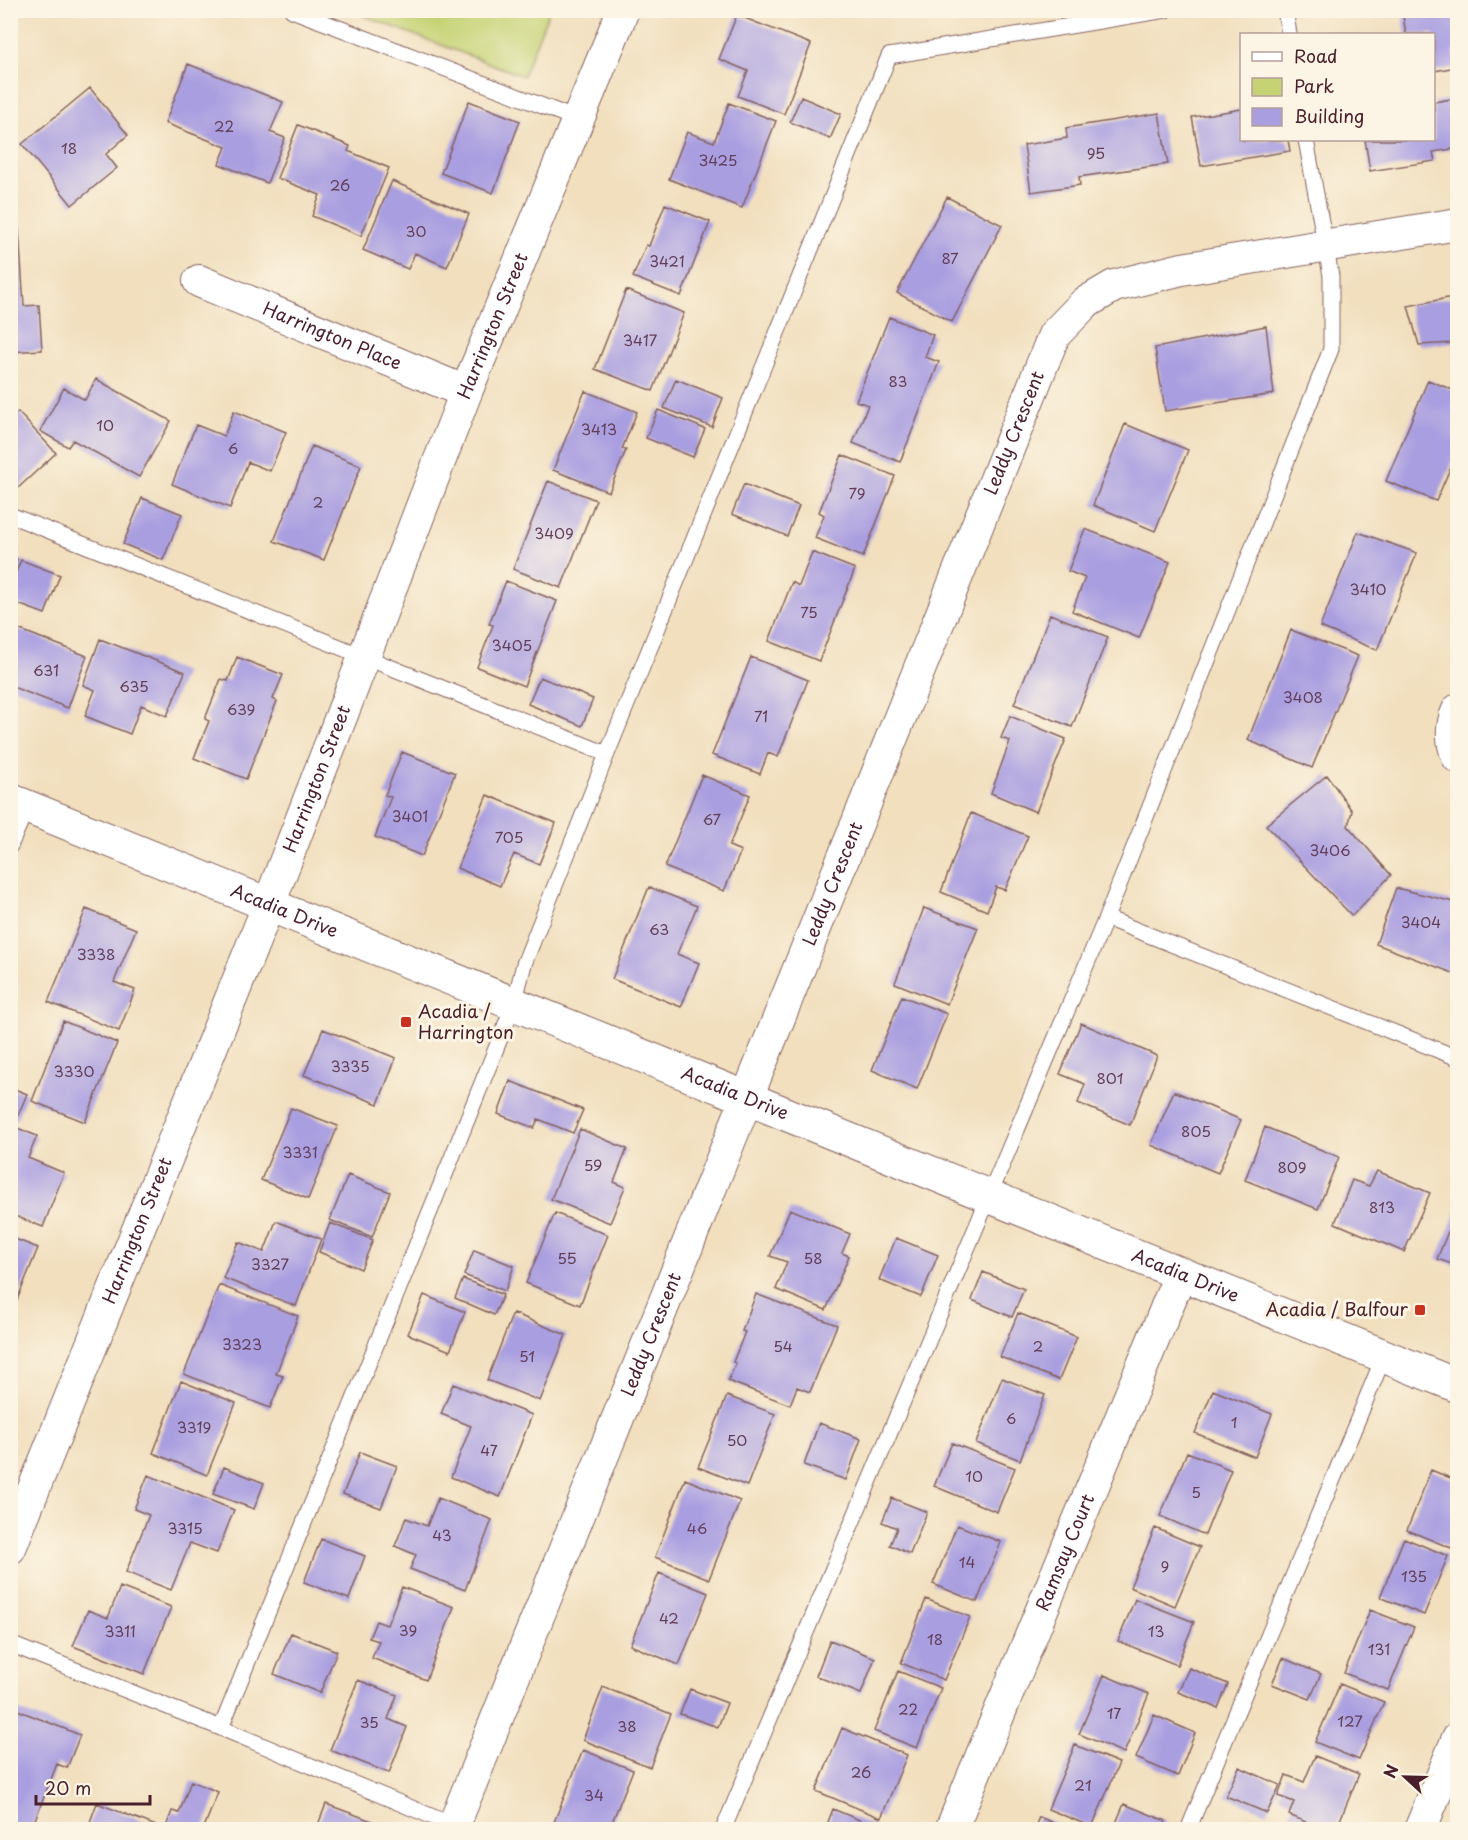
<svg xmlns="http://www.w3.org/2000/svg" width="1468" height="1840" viewBox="0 0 1468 1840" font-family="'Playpen Sans',sans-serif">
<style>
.green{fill:#c6d375;stroke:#887950;stroke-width:1.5}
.building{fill:#a99ee0}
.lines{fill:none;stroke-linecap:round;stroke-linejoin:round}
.service-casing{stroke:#84625e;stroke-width:17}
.minor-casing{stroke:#84625e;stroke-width:34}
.tertiary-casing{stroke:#84625e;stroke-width:35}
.service{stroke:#fff;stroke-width:15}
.minor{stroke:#fff;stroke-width:32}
.tertiary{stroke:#fff;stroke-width:33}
.poi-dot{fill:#c8321e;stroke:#fcf5e5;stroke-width:2}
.labels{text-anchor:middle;stroke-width:6;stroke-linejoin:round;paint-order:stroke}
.number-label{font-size:15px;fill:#623f58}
.street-label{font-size:18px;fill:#4a1f2b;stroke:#fcf5e5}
.poi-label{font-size:18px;fill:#4a1f2b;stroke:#fcf5e5;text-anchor:start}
</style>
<rect width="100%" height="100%" fill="#fcf5e5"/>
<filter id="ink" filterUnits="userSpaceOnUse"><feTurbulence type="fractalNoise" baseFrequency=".0167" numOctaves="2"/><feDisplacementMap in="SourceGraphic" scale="12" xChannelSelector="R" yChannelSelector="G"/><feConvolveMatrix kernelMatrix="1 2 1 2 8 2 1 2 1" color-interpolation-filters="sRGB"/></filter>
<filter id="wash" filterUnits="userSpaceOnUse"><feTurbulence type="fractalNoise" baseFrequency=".008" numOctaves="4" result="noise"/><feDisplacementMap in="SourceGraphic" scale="24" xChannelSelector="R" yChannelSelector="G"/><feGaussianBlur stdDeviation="1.35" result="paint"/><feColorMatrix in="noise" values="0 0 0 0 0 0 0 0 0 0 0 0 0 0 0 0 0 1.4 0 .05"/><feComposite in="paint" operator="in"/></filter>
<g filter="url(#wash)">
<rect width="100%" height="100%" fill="#f1dfbe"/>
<!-- green -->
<path class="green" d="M351 11 549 10V11L523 76Z"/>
<g id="blocks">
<!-- building -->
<path class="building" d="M1402 10H1453L1458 40V50L1454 51 1457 67 1434 71V34H1406Z
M737 15 811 44 784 114 738 96 748 71 719 59Z
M188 64 283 102 270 132 285 138 267 183 219 164 226 147 165 123Z
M90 88 128 135 106 154 117 168 72 205 22 144Z
M801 97 841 114 830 139 790 122Z
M1458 98V148L1433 152 1435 161 1370 171 1365 140H1434V102Z
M469 101 520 121 493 193 441 173Z
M729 103 776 121 742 208 669 179 687 132 714 142Z
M1242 109V140H1288L1290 151 1201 166 1192 117Z
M1159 113 1168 164 1079 177 1080 185 1031 192 1024 145 1067 138 1066 128Z
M298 125 350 146 348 151 389 168 361 236 312 216 320 195 277 178Z
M392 181 469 214 447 267 415 253 408 269 363 250Z
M947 197 1002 225 952 322 897 293Z
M665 204 710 222 681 296 633 277 646 245 649 246Z
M10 230H19L24 306 39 305 42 350 10 352Z
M626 290 684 313 653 391 595 369Z
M1458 296V369L1455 370 1454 343 1419 345 1408 306Z
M889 317 933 335 925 357 939 362 900 462 853 443 868 405 856 401Z
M1266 326 1274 394 1165 411 1155 348Z
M96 379 171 421 139 477 73 440 68 447 40 431 64 388 85 400Z
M676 379 723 398 712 427 664 408Z
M1428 380 1458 392V450L1436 501 1386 481Z
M585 391 637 412 622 449 626 450 609 492 553 470Z
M658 410 705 429 693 457 646 438Z
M234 411 286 432 270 471 248 462 230 508 172 484 196 425 224 436Z
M18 412 56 453 17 489 10 482V418Z
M1125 424 1188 450 1155 531 1093 505Z
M312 446 361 466 324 560 274 541Z
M842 455 895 476 863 557 815 538 824 515 819 512Z
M548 481 596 500 561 588 513 569Z
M744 484 799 506 787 536 732 514Z
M142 498 182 514 163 560 123 544Z
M1085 529 1170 562 1139 638 1072 611 1085 578 1068 571Z
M1358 532 1417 553 1377 650 1320 627Z
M812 552 855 569 819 661 769 641 792 582 799 586Z
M10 556 17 559 11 575H10Z
M21 560 60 575 45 614 10 601V586Z
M506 581 557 601 524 686 477 667 493 625 489 624Z
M1050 614 1108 637 1072 727 1014 704Z
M13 627 87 656 68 708 10 686V635Z
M1291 630 1358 656 1312 768 1248 740Z
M100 639 185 672 167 716 141 705 130 734 85 716 95 690 83 685Z
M237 657 283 675 273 699 277 701 246 779 194 758 209 721 205 719 221 679 228 681Z
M751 657 808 680 778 757 768 753 760 774 712 755Z
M540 677 593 699 582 726 528 704Z
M1010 716 1066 739 1036 812 991 793 1010 741 1001 738Z
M402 752 455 773 422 856 375 837 391 797 385 795Z
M702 775 750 795 729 846 741 851 724 891 665 867Z
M1327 775 1352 811 1348 826 1391 875 1352 916 1266 825Z
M487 795 556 823 539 864 514 854 500 886 457 868Z
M971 813 1028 836 1005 890 996 887 987 911 941 892Z
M649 887 697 906 677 954 699 963 681 1007 612 979Z
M1396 888 1458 903V975L1376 944Z
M924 908 978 928 947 1004 895 983Z
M86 909 136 929 114 982 135 990 119 1031 48 1002Z
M902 996 947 1014 917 1089 872 1070Z
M63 1021 117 1043 85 1122 32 1101Z
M1081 1023 1157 1056 1130 1125 1078 1103 1085 1084 1060 1074Z
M323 1029 396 1058 378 1104 304 1075Z
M510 1081 583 1110 573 1133 538 1119 534 1128 498 1114Z
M10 1087 27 1094 16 1120 10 1118Z
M1174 1091 1241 1120 1218 1173 1151 1145Z
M291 1108 338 1126 308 1199 261 1180Z
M10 1125 37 1136 28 1158 64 1173 43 1227 10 1214Z
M1265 1127 1339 1157 1318 1209 1245 1180Z
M580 1129 627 1149 614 1182 625 1187 610 1223 551 1199Z
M1377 1171 1430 1193 1404 1252 1335 1223 1352 1180 1369 1186Z
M348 1175 390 1192 372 1237 330 1220Z
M1458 1207V1266L1437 1259Z
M790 1209 850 1234 842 1253 849 1256 826 1310 776 1289 787 1262 770 1256Z
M555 1213 608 1235 580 1305 526 1283Z
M276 1221 321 1239 296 1306 223 1278 238 1242 264 1252Z
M330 1223 373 1240 361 1269 319 1252Z
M10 1237 38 1248 11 1315H10Z
M896 1238 938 1255 921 1297 879 1280Z
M474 1250 514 1266 505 1291 464 1275Z
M983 1272 1024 1289 1012 1317 972 1300Z
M463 1279 503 1295 494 1315 455 1298Z
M219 1285 298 1316 276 1374 283 1376 270 1408 184 1374Z
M756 1294 837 1325 810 1392 797 1387 790 1405 728 1381 736 1363 733 1362 745 1332 742 1331Z
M424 1295 465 1312 450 1351 408 1334Z
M513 1313 566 1335 540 1401 487 1380Z
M1018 1313 1077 1337 1059 1380 1000 1357Z
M1002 1378 1045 1395 1020 1460 976 1443Z
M181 1381 236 1403 207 1475 153 1453Z
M453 1384 532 1415 500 1497 451 1477 471 1426 441 1414Z
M1213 1390 1272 1414 1255 1457 1195 1433Z
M727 1396 775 1414 747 1486 698 1467Z
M819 1423 861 1439 846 1480 804 1465Z
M952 1443 1015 1468 997 1512 934 1486Z
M360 1452 397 1466 381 1508 343 1494Z
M1187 1452 1231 1470 1205 1535 1160 1516Z
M224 1467 264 1483 254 1509 213 1494Z
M1431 1470 1458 1481V1533L1451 1548 1407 1530Z
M148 1475 234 1510 217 1553 190 1543 171 1590 126 1572 149 1515 134 1509Z
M685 1479 740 1501 709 1579 655 1557Z
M438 1498 492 1520 465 1590 410 1569 416 1555 395 1546 406 1518 427 1526Z
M892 1498 927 1512 910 1554 890 1545 897 1528 882 1522Z
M957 1525 1001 1542 977 1602 933 1584Z
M1155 1528 1200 1547 1175 1606 1130 1587Z
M1404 1538 1448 1556 1424 1615 1380 1597Z
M321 1539 365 1556 349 1599 304 1582Z
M659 1573 708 1593 679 1665 630 1645Z
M120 1587 171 1607 144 1674 73 1646 88 1610 108 1618Z
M402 1587 454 1607 426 1680 372 1658 379 1641 369 1638 376 1621 387 1625Z
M926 1599 970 1617 944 1680 901 1663Z
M1135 1599 1194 1622 1177 1665 1118 1641Z
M1370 1610 1414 1627 1388 1690 1344 1673Z
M291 1633 337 1651 320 1693 274 1674Z
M830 1640 875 1658 861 1694 816 1676Z
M1283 1658 1321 1674 1310 1699 1272 1684Z
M1189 1668 1228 1684 1218 1708 1178 1692Z
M898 1671 941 1688 917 1748 874 1731Z
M1104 1675 1149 1694 1124 1753 1079 1734Z
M358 1680 397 1695 388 1719 407 1727 389 1773 330 1750Z
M1340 1684 1384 1702 1359 1760 1315 1742Z
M603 1687 671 1714 650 1767 583 1740Z
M690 1689 727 1703 718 1727 680 1714Z
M10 1707 80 1735 67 1768 57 1764 31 1830 10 1828Z
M1154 1715 1195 1733 1178 1776 1136 1758Z
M842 1728 907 1755 881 1818 816 1791Z
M1075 1745 1119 1763 1092 1827 1048 1809Z
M583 1750 633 1770 609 1830H573L554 1822Z
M1315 1756 1359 1774 1336 1830H1325L1289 1815 1294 1802 1278 1796 1286 1775 1304 1782Z
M1239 1767 1280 1785 1267 1813 1226 1796Z
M191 1781 218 1792 203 1830H165L172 1811 179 1813Z
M97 1803 164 1829V1830H87Z
M326 1804 372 1821 369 1830H316Z
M1124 1804 1166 1821 1162 1830H1113Z
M833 1809 876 1827V1830H825Z
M1039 1817 1069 1829V1830H1034Z"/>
</g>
</g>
<g filter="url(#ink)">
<use href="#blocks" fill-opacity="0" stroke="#84625e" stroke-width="1.5"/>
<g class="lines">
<!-- service casing -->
<g class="service-casing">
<path id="service" d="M292 10 579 120
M1285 10 1289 34
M10 515 607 754
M10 846 27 807
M1106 918 1458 1058
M10 1644 221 1728 457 1827
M221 1728 514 1004 524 964 607 754 889 56 1166 10
M723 1830 1106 918 1331 349V276L1306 140
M1188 1830 1384 1356"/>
</g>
<!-- minor casing -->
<g class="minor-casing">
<g id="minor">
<path id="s1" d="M199 281 466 392"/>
<path d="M1458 710C1451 725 1451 742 1458 757"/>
<path id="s2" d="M10 1548 269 904 466 392 623 10"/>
<path id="s3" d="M452 1830 1054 335 1085 303 1114 286 1182 269 1458 224"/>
<path id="s4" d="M951 1830 1180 1275"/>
<path d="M1420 1830 1458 1738"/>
</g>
</g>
<!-- tertiary casing -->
<g class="tertiary-casing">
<g id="tertiary">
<path id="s5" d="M10 800 1458 1386"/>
</g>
</g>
<!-- service -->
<use href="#service" class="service"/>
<!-- minor -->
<use href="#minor" class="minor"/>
<!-- tertiary -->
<use href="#tertiary" class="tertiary"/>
</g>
</g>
<!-- markers -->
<g class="poi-dot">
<rect x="400" y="1016" width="12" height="12" rx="3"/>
<rect x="1414" y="1304" width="12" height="12" rx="3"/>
</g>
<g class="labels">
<!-- number labels -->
<g class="number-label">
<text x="224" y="132">22</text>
<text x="69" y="154">18</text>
<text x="1096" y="159">95</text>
<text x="718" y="166">3425</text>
<text x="340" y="191">26</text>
<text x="416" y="237">30</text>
<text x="950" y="264">87</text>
<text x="667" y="267">3421</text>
<text x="640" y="346">3417</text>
<text x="898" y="387">83</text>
<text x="105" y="431">10</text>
<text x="599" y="435">3413</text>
<text x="233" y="454">6</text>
<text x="857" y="499">79</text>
<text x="318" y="508">2</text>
<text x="554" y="539">3409</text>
<text x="1368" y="595">3410</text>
<text x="809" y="618">75</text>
<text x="512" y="651">3405</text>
<text x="46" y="676">631</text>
<text x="134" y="692">635</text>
<text x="1303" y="703">3408</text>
<text x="241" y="715">639</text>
<text x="761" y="722">71</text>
<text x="410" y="822">3401</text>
<text x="712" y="825">67</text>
<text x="509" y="843">705</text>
<text x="1330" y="856">3406</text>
<text x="1421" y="928">3404</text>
<text x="659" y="935">63</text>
<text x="96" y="960">3338</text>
<text x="350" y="1072">3335</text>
<text x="74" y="1077">3330</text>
<text x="1110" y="1084">801</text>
<text x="1196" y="1137">805</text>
<text x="300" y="1158">3331</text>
<text x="593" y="1171">59</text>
<text x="1292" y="1173">809</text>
<text x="1382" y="1213">813</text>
<text x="567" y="1264">55</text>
<text x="813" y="1264">58</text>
<text x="270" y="1270">3327</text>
<text x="242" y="1350">3323</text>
<text x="783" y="1352">54</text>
<text x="1038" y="1352">2</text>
<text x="527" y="1362">51</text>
<text x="1011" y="1424">6</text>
<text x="1234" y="1428">1</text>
<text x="194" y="1433">3319</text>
<text x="737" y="1446">50</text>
<text x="489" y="1456">47</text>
<text x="974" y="1482">10</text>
<text x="1196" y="1498">5</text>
<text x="185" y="1534">3315</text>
<text x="697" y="1534">46</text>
<text x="442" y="1541">43</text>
<text x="967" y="1568">14</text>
<text x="1165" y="1572">9</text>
<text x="1414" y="1582">135</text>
<text x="669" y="1624">42</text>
<text x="408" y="1636">39</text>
<text x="120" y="1637">3311</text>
<text x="1156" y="1637">13</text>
<text x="935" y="1645">18</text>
<text x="1379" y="1655">131</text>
<text x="908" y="1715">22</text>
<text x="1114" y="1719">17</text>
<text x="1350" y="1727">127</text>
<text x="369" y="1728">35</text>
<text x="627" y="1732">38</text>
<text x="861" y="1778">26</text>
<text x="1083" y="1791">21</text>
<text x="594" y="1801">34</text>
</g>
<!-- street labels -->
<g class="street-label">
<text dy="6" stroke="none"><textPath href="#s2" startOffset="1314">Harrington Street</textPath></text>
<text dy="6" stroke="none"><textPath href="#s1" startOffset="144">Harrington Place</textPath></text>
<text dy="6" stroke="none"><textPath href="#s3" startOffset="1506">Leddy Crescent</textPath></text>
<text dy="6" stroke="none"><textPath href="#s2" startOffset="828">Harrington Street</textPath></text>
<text dy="6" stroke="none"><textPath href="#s3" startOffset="1020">Leddy Crescent</textPath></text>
<text dy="6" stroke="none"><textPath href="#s5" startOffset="296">Acadia Drive</textPath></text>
<text dy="6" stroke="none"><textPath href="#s5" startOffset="782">Acadia Drive</textPath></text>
<text dy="6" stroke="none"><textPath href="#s2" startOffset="342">Harrington Street</textPath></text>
<text dy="6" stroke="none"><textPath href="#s5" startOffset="1268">Acadia Drive</textPath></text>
<text dy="6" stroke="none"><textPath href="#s3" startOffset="534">Leddy Crescent</textPath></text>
<text dy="6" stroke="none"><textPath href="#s4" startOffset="300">Ramsay Court</textPath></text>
</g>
<!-- poi labels -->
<g class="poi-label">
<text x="418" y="1018">Acadia /<tspan x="418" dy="21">Harrington</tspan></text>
<text x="1408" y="1316" text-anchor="end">Acadia / Balfour</text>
</g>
</g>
<!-- margin -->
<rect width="1468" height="1840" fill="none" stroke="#fcf5e5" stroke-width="36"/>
<!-- legend -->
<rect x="1240" y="33" width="195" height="108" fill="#fcf5e5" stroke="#b59f9b" stroke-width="1.5"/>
<rect x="1252" y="52" width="30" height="9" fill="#ffffff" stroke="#b59f9b" stroke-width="1.5"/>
<text x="1294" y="63" font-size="18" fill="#4a1f2b">Road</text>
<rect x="1252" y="78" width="30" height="18" fill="#c6d375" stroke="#b59f9b" stroke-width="1.5"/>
<text x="1294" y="93" font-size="18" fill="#4a1f2b">Park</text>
<rect x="1252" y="108" width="30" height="18" fill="#a99ee0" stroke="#b59f9b" stroke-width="1.5"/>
<text x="1294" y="123" font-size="18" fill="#4a1f2b">Building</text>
<!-- north arrow -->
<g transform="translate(1405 1777) rotate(292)" stroke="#fcf5e5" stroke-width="4.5" paint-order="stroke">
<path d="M0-4.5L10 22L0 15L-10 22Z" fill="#4a1f2b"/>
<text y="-9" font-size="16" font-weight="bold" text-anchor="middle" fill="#4a1f2b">N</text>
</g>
<!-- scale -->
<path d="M36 1795v9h114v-9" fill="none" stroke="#4a1f2b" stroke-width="3"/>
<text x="45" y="1795" font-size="18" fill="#4a1f2b" stroke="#fcf5e5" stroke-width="4.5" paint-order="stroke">20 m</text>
</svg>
